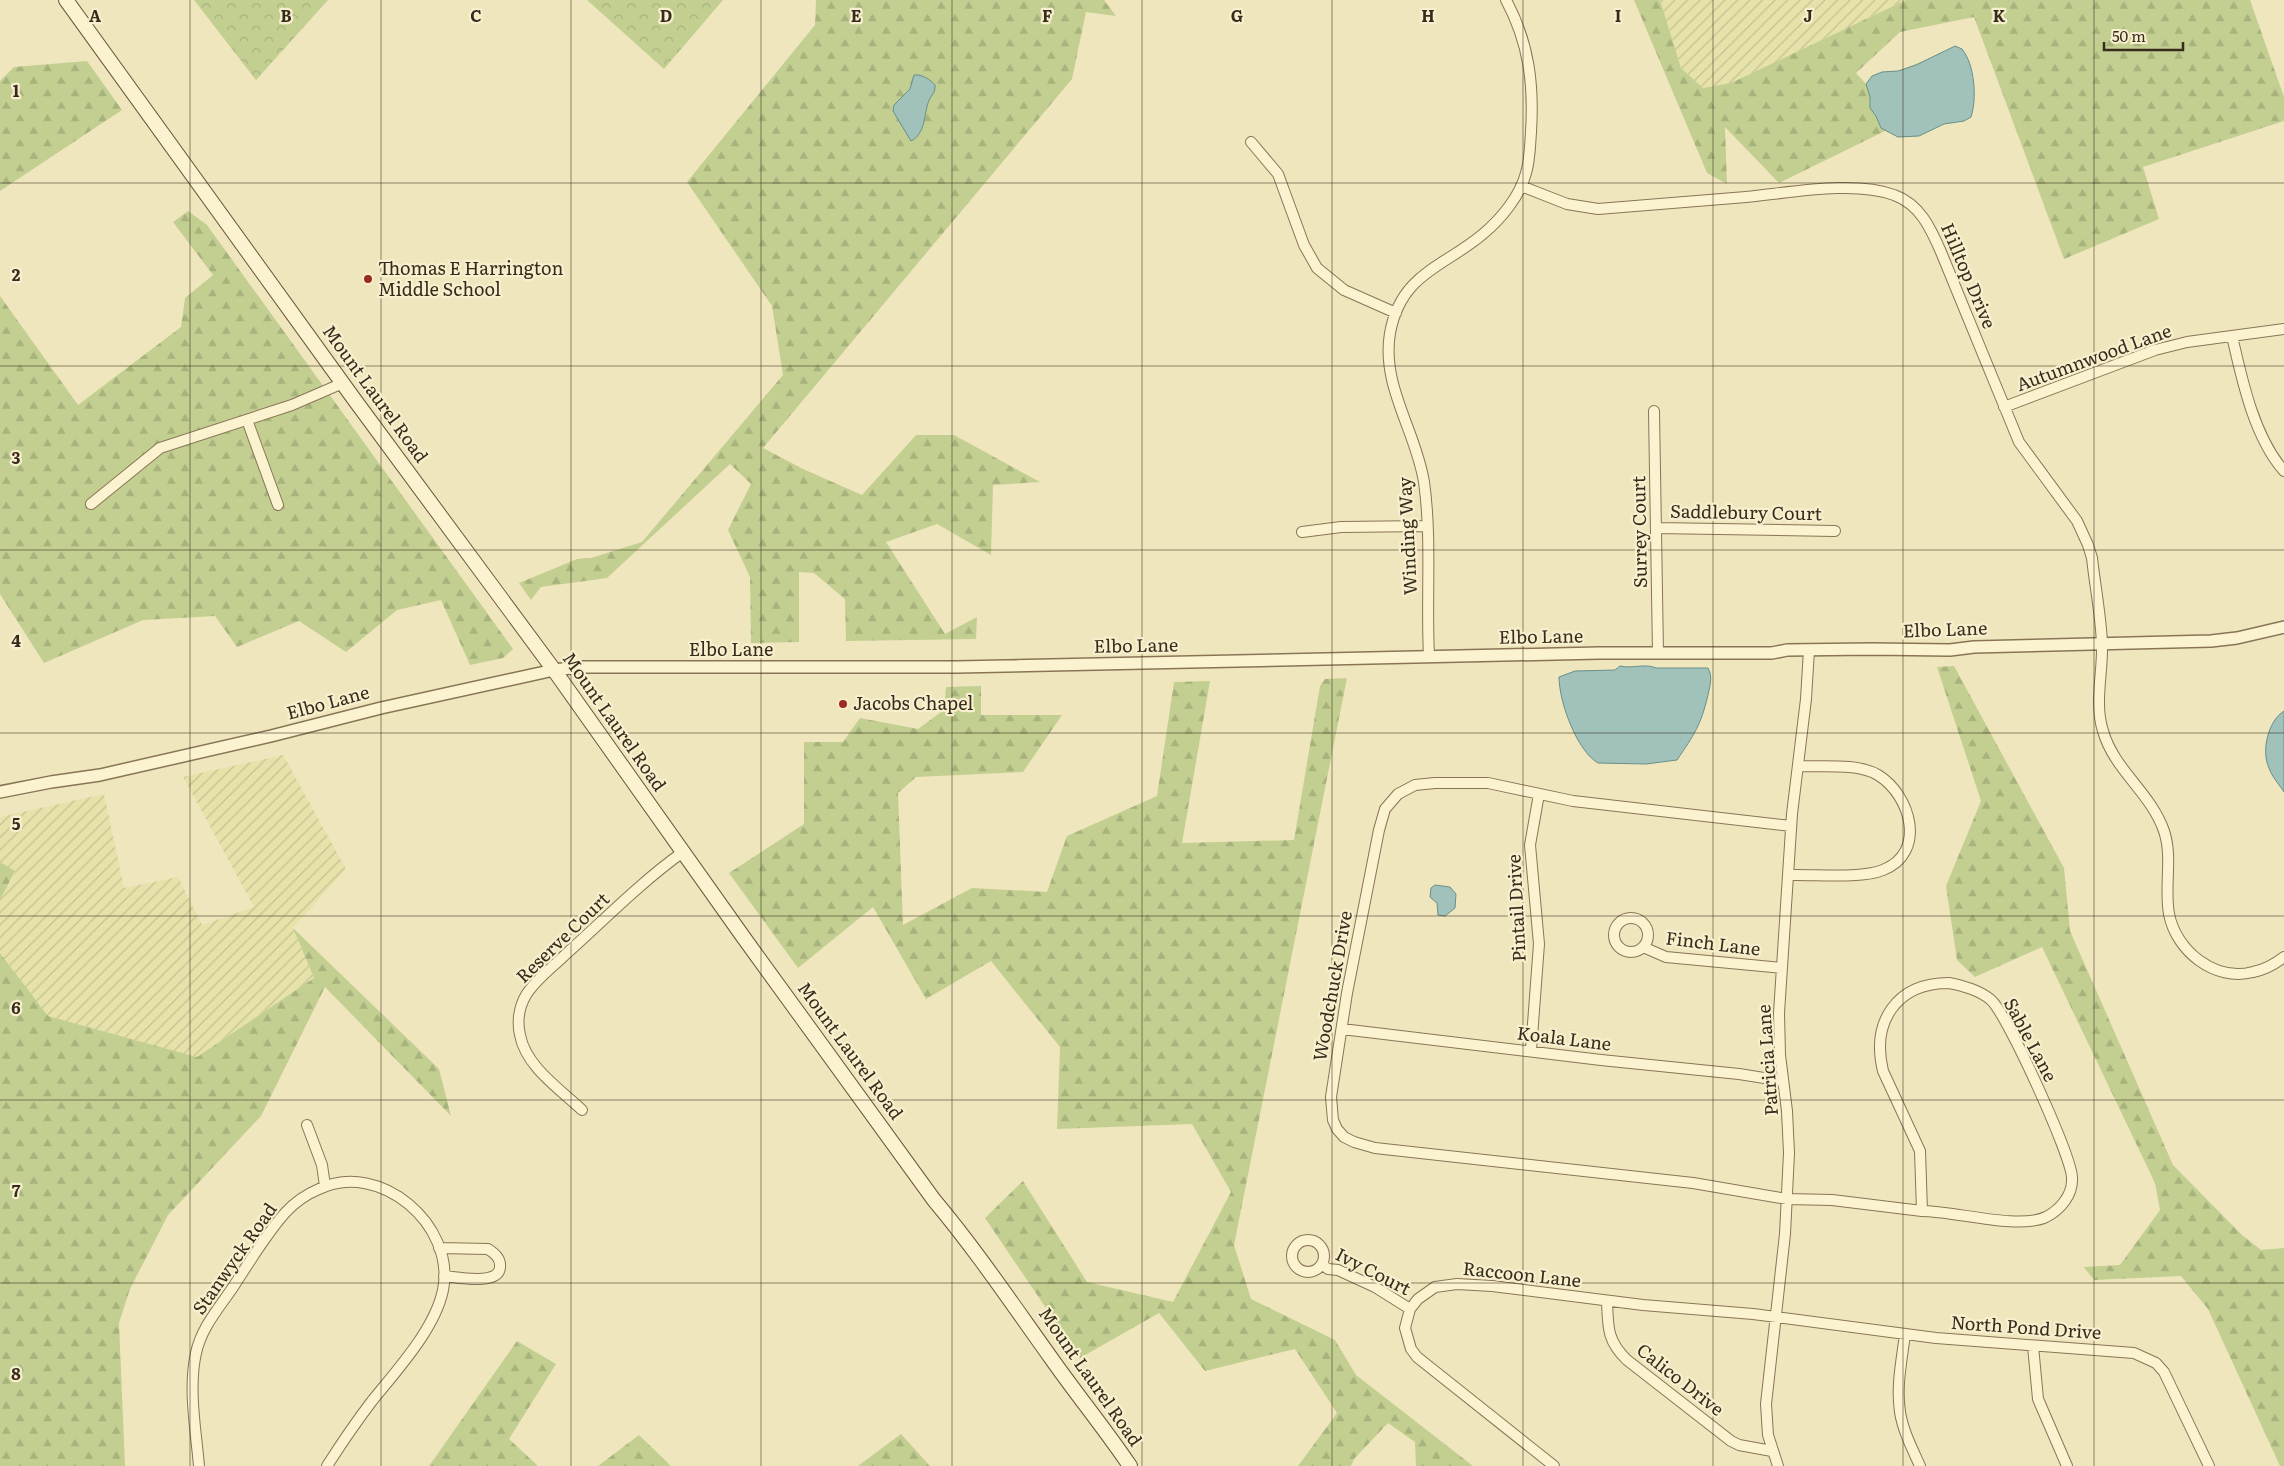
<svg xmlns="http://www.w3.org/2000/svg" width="2284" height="1466" viewBox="0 0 2284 1466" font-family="Literata,serif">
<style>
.farmland{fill:url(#farmland-furrows)}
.forest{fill:url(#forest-firs)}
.park{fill:url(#park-crowns)}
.water{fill:#a1c1bb;stroke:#688f89}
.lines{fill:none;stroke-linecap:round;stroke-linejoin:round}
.minor-casing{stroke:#897555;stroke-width:12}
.tertiary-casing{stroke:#897555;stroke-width:14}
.secondary-casing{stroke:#6b5639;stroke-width:16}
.minor{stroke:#fbf2d0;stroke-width:10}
.tertiary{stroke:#fbf2d0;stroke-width:11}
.secondary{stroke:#fbf2d0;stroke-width:14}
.grid{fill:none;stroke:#372b1b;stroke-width:1;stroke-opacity:0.55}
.poi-dot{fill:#9c2c22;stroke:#f7efcd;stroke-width:2}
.labels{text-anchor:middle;stroke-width:4.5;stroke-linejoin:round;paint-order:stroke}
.poi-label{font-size:18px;fill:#372b1b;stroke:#f7efcd;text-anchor:start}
.street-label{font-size:18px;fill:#372b1b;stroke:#f7efcd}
.grid-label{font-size:16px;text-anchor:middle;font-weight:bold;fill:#372b1b;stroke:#f7efcd;stroke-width:4.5;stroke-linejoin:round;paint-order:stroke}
</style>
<defs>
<pattern id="farmland-furrows" width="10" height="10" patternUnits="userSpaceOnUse" patternTransform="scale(1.25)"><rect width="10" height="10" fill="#e6e2aa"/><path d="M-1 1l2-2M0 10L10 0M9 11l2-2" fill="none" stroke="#c6c292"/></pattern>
<pattern id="forest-firs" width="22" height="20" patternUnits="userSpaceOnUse" patternTransform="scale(1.25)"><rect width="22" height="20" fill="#c2cf91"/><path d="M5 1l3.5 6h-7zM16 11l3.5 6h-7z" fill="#a7b27c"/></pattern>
<pattern id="park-crowns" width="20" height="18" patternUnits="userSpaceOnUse" patternTransform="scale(1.25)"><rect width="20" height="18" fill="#c2cf91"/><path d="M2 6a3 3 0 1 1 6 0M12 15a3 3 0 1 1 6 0" fill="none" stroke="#a7b27c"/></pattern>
</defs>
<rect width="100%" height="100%" fill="#f0e6bd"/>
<!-- farmland -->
<path class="farmland" d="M1660 0H1906L1731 83 1703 88 1681 68Z
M283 755 346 869 293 928 314 978 197 1057 48 1016 0 953V900L15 872 0 862V817L104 794 124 888 178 877 202 925 254 907 183 777Z"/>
<!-- forest -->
<path class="forest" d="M816 0H1104L1116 16 1086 12 1072 79 763 448 803 469 862 495 916 435H954L1040 482 993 485 991 555 937 524 886 542 945 634 977 617 976 639 846 641 845 599 814 573 799 572V642L751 643 750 577 728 530 751 484 730 464 607 578 541 587 531 600 519 583 577 559 591 558 642 542 783 375 772 306 687 182 815 25Z
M1634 0H1660L1681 68 1703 88 1731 83 1906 0H2250L2284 97V121L2143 167 2159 219 2064 259 1974 17 1900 32 1856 73 1866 84 1958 47 1969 119 1885 131 1779 183 1725 127 1727 184 1707 173Z
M87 61 122 110 0 191V81L14 67Z
M188 211 207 225 513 649 503 658 470 665 441 600 397 610 346 652 299 621 237 647 215 616 143 620 44 663 0 594V296L78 405 181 327 185 298 213 275 173 222Z
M1954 666 2064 868 2070 931 2173 1165 2242 1235 2261 1250 2284 1248V1466H2280L2208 1309 2181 1276 2094 1280 2084 1267 2120 1265 2160 1210 2155 1183 2042 947 1975 977 1957 960 1946 886 1981 801 1937 667Z
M1347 678 1234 1245 1251 1299 1335 1340 1356 1375 1473 1466H1416L1415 1442 1388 1423 1354 1459 1351 1466H1298L1337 1413 1295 1349 1205 1371 1159 1313 1080 1358 985 1218 1023 1181 1087 1282 1173 1302 1231 1192 1192 1124 1057 1129 1060 1047 991 961 926 999 873 907 798 968 729 873 804 824V742H843L860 718 918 729 944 710 946 687 981 686V715H1062L1023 772 916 777 898 793 903 925 972 888 1047 892 1067 836 1157 796 1174 682 1210 681 1182 843 1294 840 1320 686 1325 679Z
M0 862 15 871 0 900Z
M293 928 439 1069 451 1116 325 987 261 1116 168 1215 130 1289 119 1323 125 1466H0V953L48 1016 197 1057 314 978Z
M517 1341 556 1364 509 1439 538 1466H429Z
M901 1434 930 1466H858Z
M639 1435 671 1466H598Z"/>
<!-- park -->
<path class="park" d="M194 0H328L256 80Z
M587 0H723L664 69Z"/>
<!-- water -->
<path class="water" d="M1955 46 1962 49C1975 65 1977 99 1971 117L1964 121 1944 124 1919 136 1898 137 1881 128 1876 116 1870 108V97L1866 84 1872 76 1882 72 1898 71 1916 65Z
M914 75C922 74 931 80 935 85 936 93 930 96 928 103 924 116 925 134 911 141L893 111 894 105 910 89Z
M1620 666C1632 669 1645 663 1656 668H1708C1713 677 1710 685 1708 695 1701 725 1694 735 1677 760L1646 764 1598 763C1577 751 1559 702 1559 677L1575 671 1615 670Z
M2284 711V792C2279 784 2272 777 2269 768 2261 751 2268 721 2284 711Z
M1435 885 1450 887 1456 894 1455 908 1445 916 1438 915 1437 903 1430 897 1431 888Z"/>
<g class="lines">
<!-- minor casing -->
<g class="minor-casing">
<path id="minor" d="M1251 142 1278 174 1304 245 1317 268 1344 290 1396 313
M1521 186 1567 204 1598 209C1647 205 1697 201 1746 197 1789 193 1854 180 1894 195 1920 204 1931 229 1941 252L2019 442 2077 521 2088 545 2092 558C2095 586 2101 616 2102 644 2103 673 2094 703 2103 731 2114 770 2151 793 2164 831 2173 858 2164 886 2169 914 2176 951 2215 982 2253 972 2264 970 2275 964 2284 957
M2232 336C2242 380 2254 437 2284 471
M2004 407 2155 350 2187 342 2284 329
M1654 411 1658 653
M247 420 278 505
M91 504 160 448 292 405 343 383
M1656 528 1835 531
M1302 532 1341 527 1427 526
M1429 656C1426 599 1432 539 1424 482 1416 431 1381 386 1390 333 1401 273 1444 267 1483 234 1501 219 1520 196 1526 173 1530 160 1530 145 1531 132 1534 84 1529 43 1506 0
M1791 826 1573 801 1488 783H1435L1415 785 1398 794 1385 809 1379 830 1347 993 1331 1097 1333 1120 1337 1129 1344 1137 1354 1142 1375 1148 1693 1183 1787 1199 1832 1200 1922 1211
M1788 875C1814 874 1861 879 1883 870 1927 853 1911 795 1878 775 1858 763 1822 767 1799 766
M1614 935a17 17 0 1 1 34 0a17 17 0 1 1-34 0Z
M1643 947 1666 957 1782 968
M1949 983C1962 985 1981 991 1991 1000 2007 1014 2072 1157 2072 1178 2073 1195 2060 1210 2046 1217 2018 1230 1955 1211 1922 1211L1920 1151 1883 1071C1871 1021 1897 983 1949 983Z
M1342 1029 1601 1060 1739 1074 1783 1081
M1531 1050 1539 944 1530 845 1539 794
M582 1110C560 1089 526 1067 520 1035 517 1022 519 1007 526 995 536 979 553 967 566 954 605 919 641 882 683 852
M307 1125 322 1165 325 1186
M1292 1256a16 16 0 1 1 32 0a16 16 0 1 1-32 0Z
M439 1248 488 1249C494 1253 501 1258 500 1267 499 1286 457 1277 444 1276
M1322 1264 1328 1269 1338 1270 1375 1287 1410 1309
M1607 1301C1608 1327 1607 1341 1627 1360L1731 1441 1739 1445 1772 1451
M1905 1334C1902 1359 1896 1386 1900 1412 1903 1431 1912 1448 1920 1466
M2033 1346 2038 1399 2067 1466
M199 1466C196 1430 188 1389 196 1353 202 1325 222 1305 237 1281 252 1258 267 1233 285 1213 294 1203 307 1194 319 1189 380 1160 456 1225 443 1290 435 1329 397 1370 372 1401 356 1422 341 1444 327 1466
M1554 1466 1417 1357 1411 1349 1405 1328 1410 1309 1418 1299 1435 1287 1457 1284 1492 1286 1643 1305 1753 1314 1936 1338 2134 1353 2156 1363 2164 1372 2209 1466
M1778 1466 1768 1435 1766 1404 1785 1234 1789 1153 1787 1111 1780 1055 1779 1013 1792 814 1806 699 1809 650"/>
</g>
<!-- tertiary casing -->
<g class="tertiary-casing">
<path id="tertiary" d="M0 792 51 782 100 775 271 736 381 708 554 670 580 667H957L1599 653H1772L1787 650 1872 649 1950 650 1974 647 2211 641 2237 638 2284 627"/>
</g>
<!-- secondary casing -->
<g class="secondary-casing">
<path id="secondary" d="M66 0 354 399 554 670 744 938 934 1200C976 1250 1013 1305 1051 1358 1077 1395 1105 1429 1130 1466"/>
</g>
<!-- minor -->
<use href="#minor" class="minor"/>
<!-- tertiary -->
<use href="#tertiary" class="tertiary"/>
<!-- secondary -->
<use href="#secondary" class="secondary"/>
</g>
<!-- grid -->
<path class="grid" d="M190 0V1466M381 0V1466M571 0V1466M761 0V1466M952 0V1466M1142 0V1466M1332 0V1466M1523 0V1466M1713 0V1466M1903 0V1466M2094 0V1466M0 183H2284M0 366H2284M0 550H2284M0 733H2284M0 916H2284M0 1100H2284M0 1283H2284"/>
<!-- markers -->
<g class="poi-dot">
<circle cx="368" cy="279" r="5"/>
<circle cx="843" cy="704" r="5"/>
</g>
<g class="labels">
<!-- poi labels -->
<g class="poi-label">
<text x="378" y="275">Thomas E Harrington<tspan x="378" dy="21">Middle School</tspan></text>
<text x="853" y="710">Jacobs Chapel</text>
</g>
<!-- street labels -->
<g class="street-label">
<text transform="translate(1968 276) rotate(67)" y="6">Hilltop Drive</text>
<text transform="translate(2094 358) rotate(-20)" y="6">Autumnwood Lane</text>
<text transform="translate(375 394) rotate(54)" y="6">Mount Laurel Road</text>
<text transform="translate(1746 513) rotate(1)" y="6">Saddlebury Court</text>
<text transform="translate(1640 532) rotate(-91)" y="6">Surrey Court</text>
<text transform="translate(1408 536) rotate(-93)" y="6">Winding Way</text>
<text transform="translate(1945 630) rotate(-2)" y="6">Elbo Lane</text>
<text transform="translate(1541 637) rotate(-1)" y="6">Elbo Lane</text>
<text transform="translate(1136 646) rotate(-1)" y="6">Elbo Lane</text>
<text x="731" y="656">Elbo Lane</text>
<text transform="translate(328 703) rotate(-15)" y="6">Elbo Lane</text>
<text transform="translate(614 722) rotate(55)" y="6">Mount Laurel Road</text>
<text transform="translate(1517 908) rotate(-93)" y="6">Pintail Drive</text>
<text transform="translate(563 938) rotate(-44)" y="6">Reserve Court</text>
<text transform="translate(1713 944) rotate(7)" y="6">Finch Lane</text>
<text transform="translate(1333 986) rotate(-80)" y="6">Woodchuck Drive</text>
<text transform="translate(1564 1039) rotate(7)" y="6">Koala Lane</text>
<text transform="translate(2030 1040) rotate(62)" y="6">Sable Lane</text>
<text transform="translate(850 1051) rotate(54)" y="6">Mount Laurel Road</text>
<text transform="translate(1768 1060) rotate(-94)" y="6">Patricia Lane</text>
<text transform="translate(235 1259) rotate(-55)" y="6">Stanwyck Road</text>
<text transform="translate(1373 1272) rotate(27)" y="6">Ivy Court</text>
<text transform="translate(1522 1275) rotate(6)" y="6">Raccoon Lane</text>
<text transform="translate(2026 1328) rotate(4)" y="6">North Pond Drive</text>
<text transform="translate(1090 1377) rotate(55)" y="6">Mount Laurel Road</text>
<text transform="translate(1680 1380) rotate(38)" y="6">Calico Drive</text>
</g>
</g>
<g class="grid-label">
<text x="95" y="22">A</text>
<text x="286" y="22">B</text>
<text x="476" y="22">C</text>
<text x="666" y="22">D</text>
<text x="856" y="22">E</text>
<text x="1047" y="22">F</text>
<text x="1237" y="22">G</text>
<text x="1428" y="22">H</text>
<text x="1618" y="22">I</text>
<text x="1808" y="22">J</text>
<text x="1999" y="22">K</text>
<text x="16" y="97">1</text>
<text x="16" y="281">2</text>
<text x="16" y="464">3</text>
<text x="16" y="647">4</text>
<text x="16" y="830">5</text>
<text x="16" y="1014">6</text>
<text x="16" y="1197">7</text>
<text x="16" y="1380">8</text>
</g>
<!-- scale -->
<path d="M2104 42v8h79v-8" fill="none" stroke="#372b1b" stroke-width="2.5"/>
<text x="2112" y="42" font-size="15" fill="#372b1b" stroke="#f7efcd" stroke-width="4" paint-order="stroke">50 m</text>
</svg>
